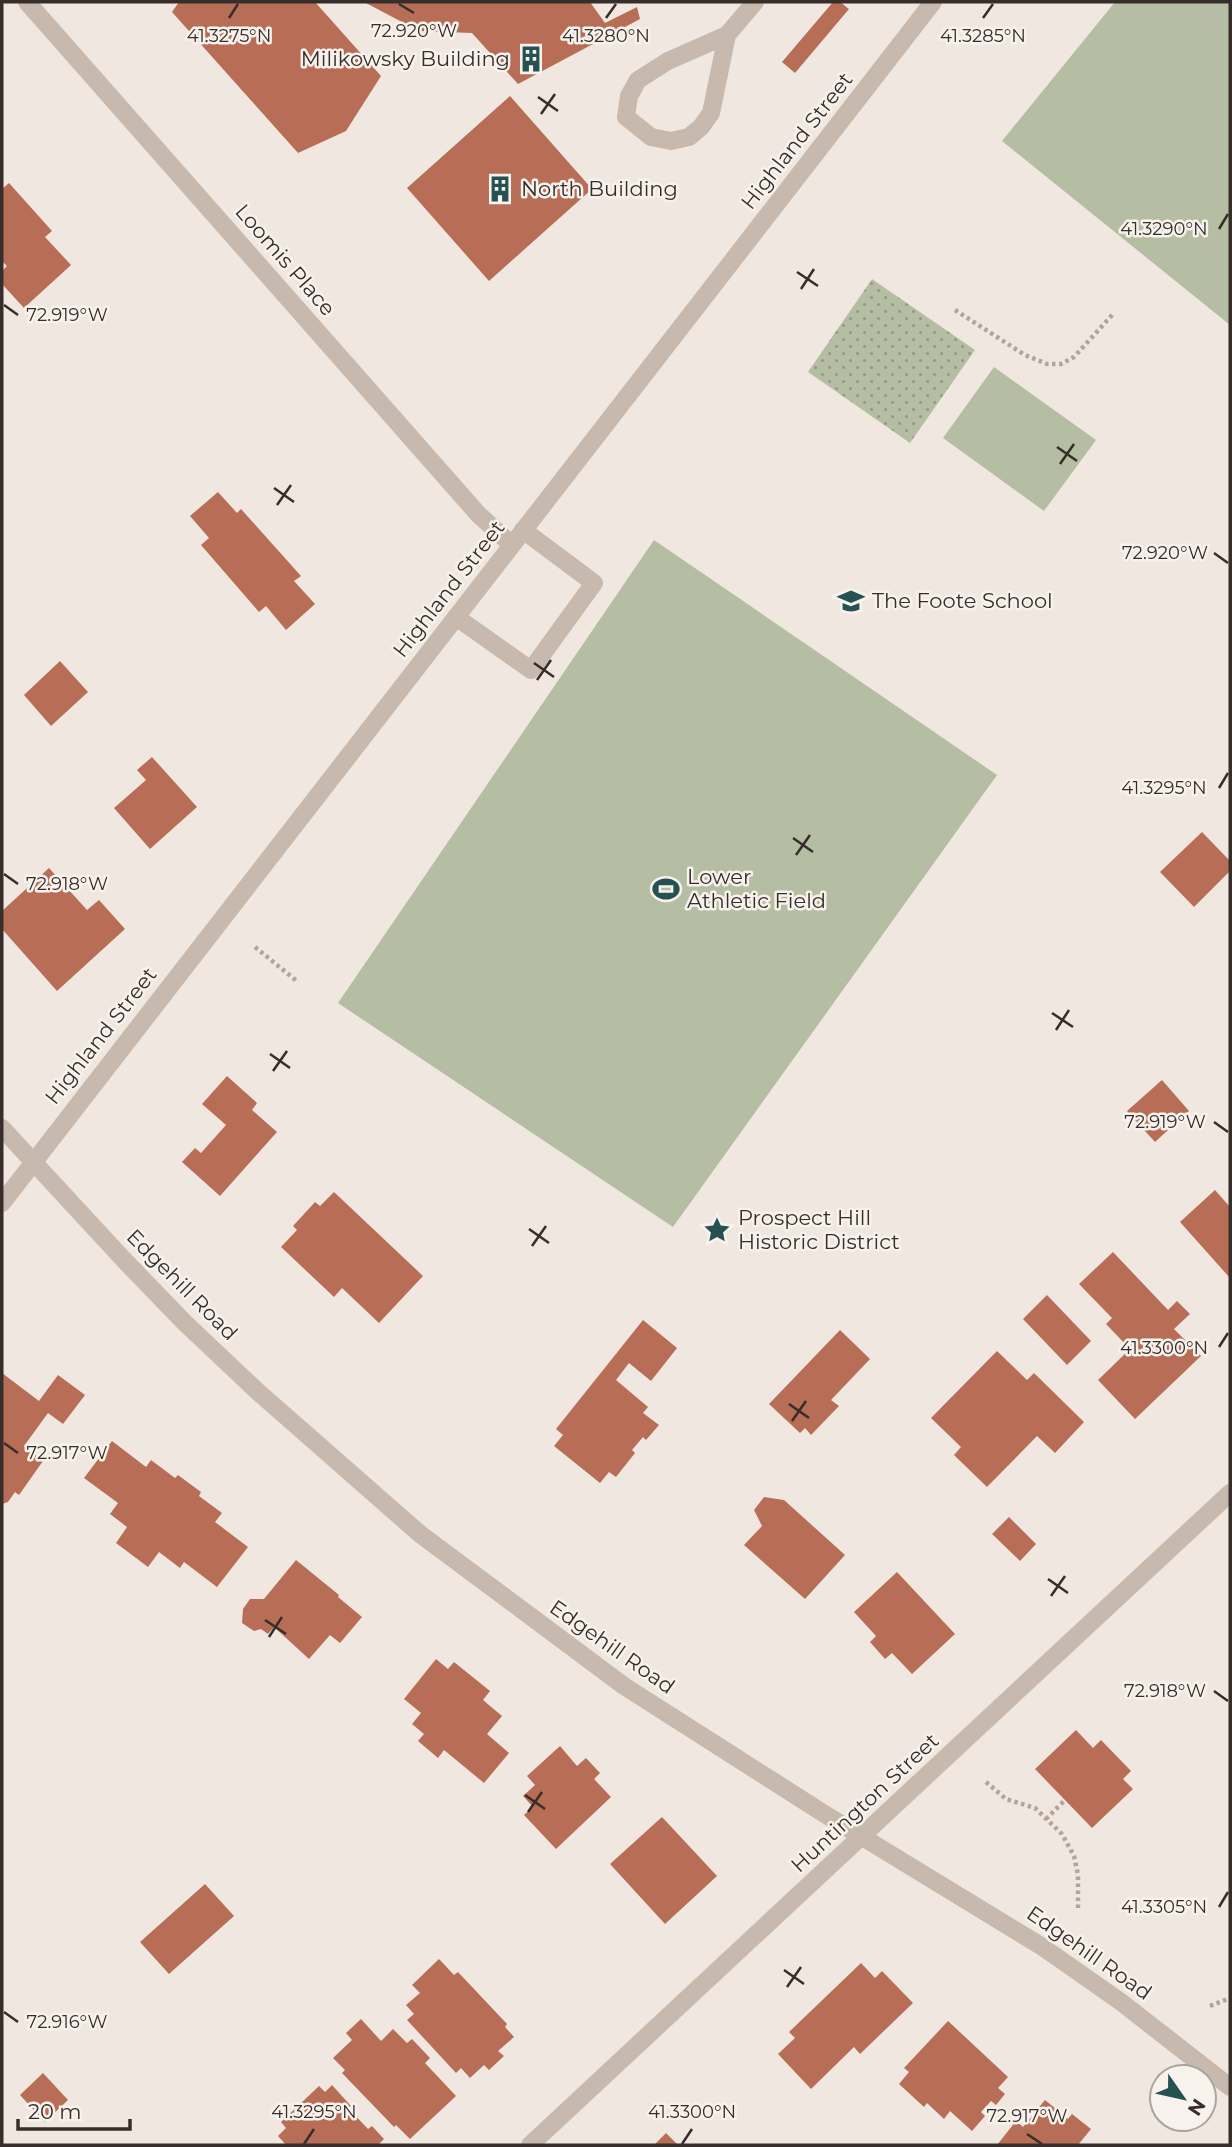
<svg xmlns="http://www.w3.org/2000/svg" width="1232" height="2147" viewBox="0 0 1232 2147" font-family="Montserrat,sans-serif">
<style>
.grass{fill:#b5bea2}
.garden{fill:url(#garden-dots)}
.building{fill:#b86d57}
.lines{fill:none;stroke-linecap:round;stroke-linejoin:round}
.path{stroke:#b3a398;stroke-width:4.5;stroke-dasharray:3.5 3.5;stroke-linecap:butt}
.service{stroke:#c7b9ad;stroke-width:18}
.minor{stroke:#c7b9ad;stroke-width:18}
.ticks{fill:none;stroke:#372e2b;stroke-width:2.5}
.labels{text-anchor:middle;stroke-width:5;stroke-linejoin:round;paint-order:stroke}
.poi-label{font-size:21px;fill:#372e2b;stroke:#f8f2ec;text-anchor:start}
.street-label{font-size:21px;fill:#372e2b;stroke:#f8f2ec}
.ticks-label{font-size:18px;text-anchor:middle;fill:#372e2b;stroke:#f8f2ec;stroke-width:5;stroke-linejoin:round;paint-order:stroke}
</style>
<defs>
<pattern id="garden-dots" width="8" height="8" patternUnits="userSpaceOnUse" patternTransform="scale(1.75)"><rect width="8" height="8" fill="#b5bea2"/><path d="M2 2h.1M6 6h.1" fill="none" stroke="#949b84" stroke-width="1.8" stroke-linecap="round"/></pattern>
</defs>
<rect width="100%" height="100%" fill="#f0e8e0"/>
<!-- grass -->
<path class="grass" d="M1115 2H1230V325L1002 141Z
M994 367 1096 440 1044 511 943 438Z
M654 540 997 775 673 1227 338 1003Z"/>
<!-- garden -->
<path class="garden" d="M872 279 975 350 910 443 808 372Z"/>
<!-- building -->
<path class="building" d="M179 2H315L381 76 346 131 298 153 172 12Z
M364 2H590L605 23 637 7 640 19 518 84 472 33 419 31Z
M833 2H840L849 9 795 73 782 62Z
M510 96 592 189 489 281 407 188Z
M9 183 52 231 45 237 71 265 24 308 2 284V271L7 266 2 261V189Z
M218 492 237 513 241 509 301 576 294 581 315 604 286 630 266 606 259 612 201 545 209 538 190 516Z
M60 661 88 692 51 726 24 695Z
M152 757 197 807 150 849 114 808 146 780 137 770Z
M1202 832 1230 861V871L1194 907 1160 872Z
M49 868 87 910 99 900 125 929 57 991 2 929V911Z
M227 1076 257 1103 252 1110 277 1132 220 1196 182 1162 195 1148 201 1153 226 1125 202 1104Z
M1162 1080 1189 1111 1155 1142 1127 1111Z
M1215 1190 1230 1207V1278L1180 1222Z
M334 1192 423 1276 379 1323 342 1288 334 1297 281 1247 297 1230 293 1226 315 1202 320 1206Z
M1113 1252 1168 1310 1177 1301 1190 1314 1174 1329 1201 1356 1135 1419 1098 1380 1130 1349 1106 1324 1112 1318 1079 1284Z
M1047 1295 1091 1341 1067 1365 1023 1319Z
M643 1320 677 1348 651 1381 629 1363 616 1380 648 1407 643 1413 659 1425 646 1440 643 1437 632 1450 635 1453 616 1477 609 1472 600 1483 554 1446 563 1435 556 1429Z
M840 1330 870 1359 831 1400 839 1406 811 1435 805 1428 800 1433 769 1404Z
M997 1351 1027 1380 1034 1373 1084 1422 1055 1453 1037 1436 987 1487 954 1455 961 1447 931 1418Z
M2 1373 39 1401 58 1375 85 1395 63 1424 48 1413 24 1446 43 1461 19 1495 15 1492 8 1502 2 1504Z
M112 1441 146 1467 151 1460 175 1478 178 1475 201 1492 199 1496 222 1513 215 1522 248 1547 217 1587 184 1562 180 1568 159 1552 148 1567 116 1543 127 1527 110 1514 118 1503 84 1478Z
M764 1497 784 1500 845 1555 805 1599 744 1545 762 1526 754 1510Z
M1009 1517 1036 1544 1020 1561 992 1534Z
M296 1560 339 1595 338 1597 362 1617 340 1643 330 1635 309 1659 274 1627 268 1634 261 1629 254 1631 242 1623 243 1609 250 1599H264Z
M897 1572 955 1634 912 1674 892 1653 885 1659 870 1642 876 1636 854 1612Z
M436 1659 448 1669 454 1662 490 1691 483 1700 502 1716 487 1734 509 1753 484 1783 444 1750 438 1758 418 1741 424 1734 412 1724 421 1713 404 1699Z
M1076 1730 1093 1748 1101 1740 1131 1771 1123 1779 1133 1789 1092 1828 1035 1769Z
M560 1746 577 1766 586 1758 600 1773 594 1779 611 1797 556 1849 524 1815 533 1807 523 1796 535 1785 527 1776Z
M662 1817 717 1876 665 1924 610 1864Z
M205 1884 234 1916 169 1974 140 1942Z
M439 1959 454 1975 458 1972 507 2024 505 2027 514 2037 498 2051 504 2056 489 2070 484 2065 470 2078 461 2068 456 2073 407 2020 414 2014 406 2005 420 1993 412 1985Z
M861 1963 875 1978 882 1971 913 2003 860 2054 854 2047 811 2089 778 2054 795 2038 789 2032Z
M361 2019 381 2041 393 2029 407 2043 412 2039 430 2058 425 2063 456 2096 410 2139 396 2125 394 2127 342 2073 345 2070 333 2058 352 2040 346 2033Z
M948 2021 1008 2077 998 2088 1005 2094 996 2105 991 2101 981 2112 985 2116 972 2131 950 2111 944 2119 927 2103 924 2107 899 2084 909 2072 904 2068Z
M43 2073 68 2100 45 2122 20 2095Z
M332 2085 351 2106 349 2109 368 2129 372 2126 384 2139 378 2145H286L278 2136 286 2128 281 2122 319 2086 325 2092Z
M1045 2100 1068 2119 1072 2114 1091 2129 1078 2145H997L1016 2121 1023 2127Z
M666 2133 678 2145H654Z"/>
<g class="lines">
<!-- path -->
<path class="path" d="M955 310 1025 355 1047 364H1061L1074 357 1114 313
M255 947 298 982
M986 1782 1006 1799 1035 1808 1062 1834 1074 1856 1078 1875V1910
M1046 1819 1065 1800
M1210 2006 1230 1998"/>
<!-- service -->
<path class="service" d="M727 35 711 113 701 127 689 137 671 141 651 137 626 117 629 96 638 80 668 61 727 35 755 2
M456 617 531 670 594 583 523 530"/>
<!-- minor -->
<path class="minor" d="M27 2 478 514 512 545
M2 1128 125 1261 184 1322 257 1391 420 1534 624 1686 823 1813 1041 1946 1121 2002 1230 2087
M2 1203 933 2
M530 2145 1230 1493"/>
</g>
<!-- ticks -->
<path class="ticks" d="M399 4 414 13M229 18 238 4M606 18 616 4M983 18 993 4M538 97 558 111M541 114 555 94M1219 229 1228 214M797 272 818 286M801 289 814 269M4 305 18 315M1057 447 1077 461M1060 464 1074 444M274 488 294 502M277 505 291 485M1214 553 1228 563M534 663 554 677M537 680 551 660M1219 788 1228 773M793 838 813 852M796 855 810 835M4 874 18 884M1052 1013 1073 1027M1056 1030 1069 1010M270 1054 290 1068M273 1071 287 1051M1214 1122 1228 1132M529 1229 549 1243M532 1246 546 1226M1219 1347 1228 1333M789 1404 809 1418M792 1421 806 1401M4 1443 18 1453M1048 1579 1068 1593M1051 1596 1065 1576M265 1620 286 1634M269 1637 282 1617M1214 1691 1228 1701M525 1795 545 1809M528 1812 542 1792M1219 1907 1228 1892M784 1970 804 1984M787 1987 801 1967M4 2012 18 2022M1027 2134 1042 2144M304 2144 314 2129M682 2144 692 2129"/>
<!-- icons -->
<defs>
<g id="building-bare" transform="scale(2.1)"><path d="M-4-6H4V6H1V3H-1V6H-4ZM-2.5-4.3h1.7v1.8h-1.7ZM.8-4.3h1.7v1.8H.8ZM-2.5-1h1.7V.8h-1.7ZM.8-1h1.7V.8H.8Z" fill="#255153" stroke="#f8f2ec" stroke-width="2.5" paint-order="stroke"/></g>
<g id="school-bare" transform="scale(2.1)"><path d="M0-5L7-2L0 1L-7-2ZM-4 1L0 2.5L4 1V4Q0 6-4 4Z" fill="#255153" stroke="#f8f2ec" stroke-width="2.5" paint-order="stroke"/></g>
<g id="stadium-bare" transform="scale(2.1)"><path d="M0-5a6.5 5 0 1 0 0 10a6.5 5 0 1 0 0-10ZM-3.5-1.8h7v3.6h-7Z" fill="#255153" stroke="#f8f2ec" stroke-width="2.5" paint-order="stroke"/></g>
<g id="sight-bare" transform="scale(2.1)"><path d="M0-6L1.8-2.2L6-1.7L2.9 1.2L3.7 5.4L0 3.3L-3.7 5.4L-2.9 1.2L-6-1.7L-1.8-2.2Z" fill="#255153" stroke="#f8f2ec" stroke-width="2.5" paint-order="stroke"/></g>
</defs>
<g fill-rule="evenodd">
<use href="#building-bare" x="531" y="59"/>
<use href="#building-bare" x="500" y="189"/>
<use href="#school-bare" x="851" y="601"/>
<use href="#stadium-bare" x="666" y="889"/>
<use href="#sight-bare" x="717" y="1230"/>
</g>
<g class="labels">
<!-- poi labels -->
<g class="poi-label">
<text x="510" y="66" text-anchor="end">Milikowsky Building</text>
<text x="521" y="196">North Building</text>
<text x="872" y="608">The Foote School</text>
<text x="687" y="884">Lower<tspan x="687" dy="24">Athletic Field</tspan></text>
<text x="738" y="1225">Prospect Hill<tspan x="738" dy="24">Historic District</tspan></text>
</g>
<!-- street labels -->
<g class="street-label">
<text transform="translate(797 141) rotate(-52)" y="7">Highland Street</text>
<text transform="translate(285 260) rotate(49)" y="7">Loomis Place</text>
<text transform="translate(449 589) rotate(-52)" y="7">Highland Street</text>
<text transform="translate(101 1036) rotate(-52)" y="7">Highland Street</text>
<text transform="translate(182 1285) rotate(45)" y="7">Edgehill Road</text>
<text transform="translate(612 1647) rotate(35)" y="7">Edgehill Road</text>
<text transform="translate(865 1803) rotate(-43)" y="7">Huntington Street</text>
<text transform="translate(1089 1953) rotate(35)" y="7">Edgehill Road</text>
</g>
</g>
<g class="ticks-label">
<text x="414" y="37">72.920°W</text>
<text x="229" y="42">41.3275°N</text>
<text x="606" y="42">41.3280°N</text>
<text x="983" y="42">41.3285°N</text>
<text x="1164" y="235">41.3290°N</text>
<text x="67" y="321">72.919°W</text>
<text x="1165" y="559">72.920°W</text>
<text x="1164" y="794">41.3295°N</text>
<text x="67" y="890">72.918°W</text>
<text x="1165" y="1128">72.919°W</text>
<text x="1164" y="1354">41.3300°N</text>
<text x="67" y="1459">72.917°W</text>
<text x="1165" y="1697">72.918°W</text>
<text x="1164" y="1913">41.3305°N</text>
<text x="67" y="2028">72.916°W</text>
<text x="314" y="2118">41.3295°N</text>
<text x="692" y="2118">41.3300°N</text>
<text x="1027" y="2122">72.917°W</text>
</g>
<!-- border -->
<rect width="1232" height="2147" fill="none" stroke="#372e2b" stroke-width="7"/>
<!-- north arrow -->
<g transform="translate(1183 2098) rotate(124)"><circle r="33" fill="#f8f2ec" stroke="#aba49f" stroke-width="2"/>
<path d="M0-5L12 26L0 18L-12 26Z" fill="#255153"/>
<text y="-10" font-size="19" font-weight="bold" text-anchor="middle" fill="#372e2b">N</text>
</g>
<!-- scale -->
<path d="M18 2119v10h112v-10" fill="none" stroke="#372e2b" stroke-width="3.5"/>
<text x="28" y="2119" font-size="21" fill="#372e2b" stroke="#f8f2ec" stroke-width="5" paint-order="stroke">20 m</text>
</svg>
